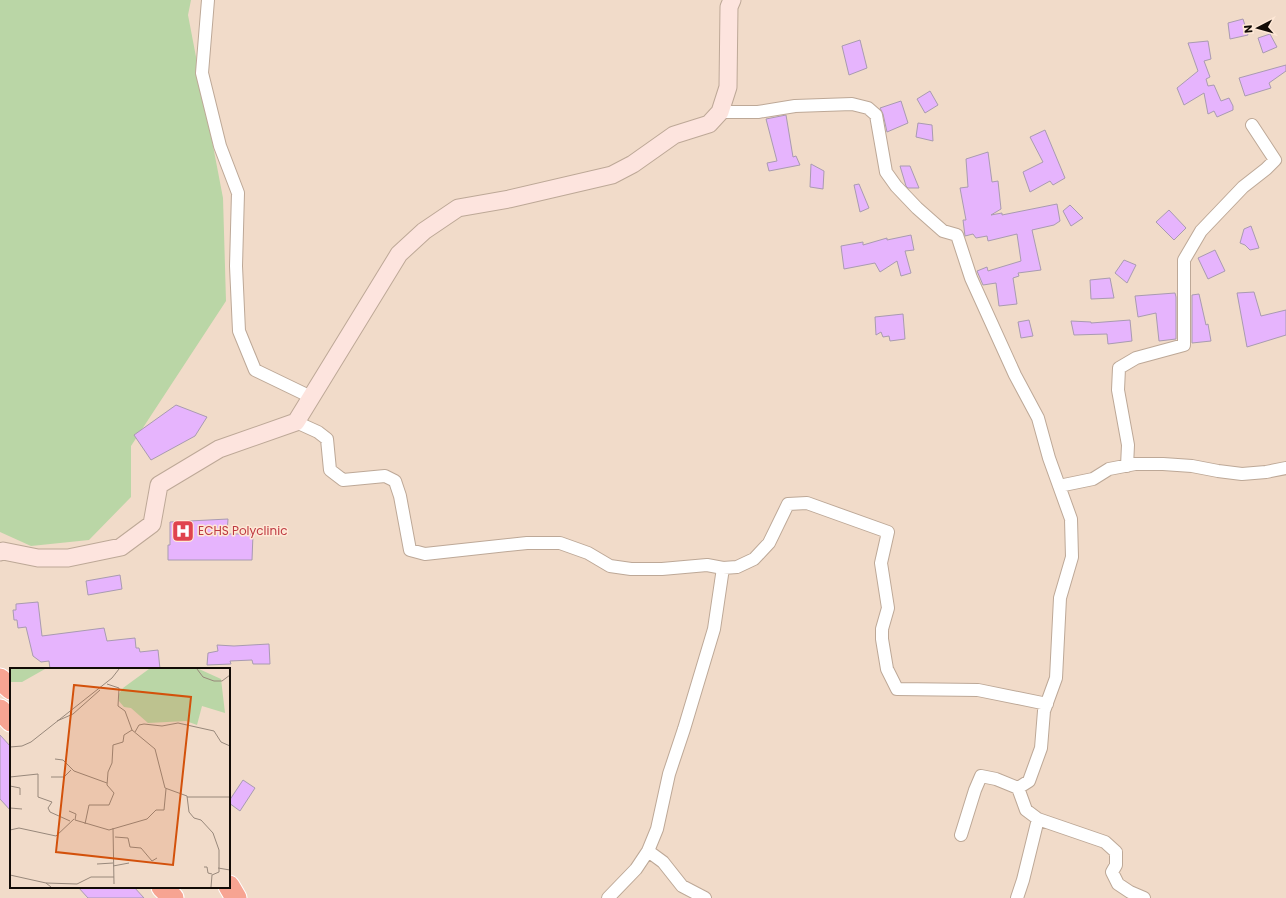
<svg xmlns="http://www.w3.org/2000/svg" width="1286" height="898" viewBox="0 0 1286 898" font-family="Poppins,sans-serif">
<style>
.green{fill:#bad6a6}
.building{fill:#e6b4fd;stroke:#a99bb0}
.lines{fill:none;stroke-linecap:round;stroke-linejoin:round}
.street-casing{stroke:#bda897;stroke-width:14}
.secondary-casing{stroke:#bda897;stroke-width:19}
.highway-casing{stroke:#fff;stroke-width:23}
.street{stroke:#fff;stroke-width:12}
.secondary{stroke:#fde4de;stroke-width:17}
.highway{stroke:#f7a492;stroke-width:21}
.labels{text-anchor:middle;stroke-width:3;stroke-linejoin:round;paint-order:stroke}
.health-label{font-size:12px;fill:#be3a42;stroke:#fee8d6;text-anchor:start}
.inset-road{fill:none;stroke:#98887b;stroke-width:1}
.view{fill:#d3510b;fill-opacity:0.15;stroke:#d3510b;stroke-width:2}
.inset-edge{fill:none;stroke:#120b06;stroke-width:2}
</style>
<rect width="100%" height="100%" fill="#f1dbc9"/>
<!-- green -->
<path class="green" d="M0 0H191L188 15 223 198 226 301 131 446V497L89 540 31 546 0 532Z"/>
<!-- building -->
<path class="building" d="M1243 19 1248 35 1230 39 1228 23Z
M1270 34 1277 47 1263 53 1258 38Z
M860 40 867 68 849 75 842 46Z
M1208 41 1211 59 1204 61 1210 77 1206 79 1208 86 1214 85 1221 101 1229 98 1233 106V110L1217 117 1214 111 1208 114 1204 93 1184 105 1177 88 1198 71 1188 43Z
M1286 65V71L1269 83 1271 88 1245 96 1239 78Z
M930 91 938 105 925 113 917 99Z
M901 101 908 123 887 132 883 114 880 108Z
M786 115 793 157 796 156 800 165 769 171 767 163 777 161 766 119Z
M918 123 932 125 933 141 916 137Z
M1045 130 1065 178 1053 185 1050 181 1030 192 1023 172 1043 162 1030 137Z
M988 152 992 182 998 181 1001 209 991 215 1002 213V215L1057 204 1060 221 1054 225 1032 230 1041 270 1018 273 1019 276 1013 278 1017 304 999 306 996 283 983 285 977 271 987 267 988 271 1021 261 1017 234 988 241 987 236 976 238 973 234 965 236 963 220H966L960 188 968 187 966 159Z
M811 164 824 171 823 189 810 187Z
M900 166H910L919 188H908L906 186Z
M859 184 869 208 860 212 854 185Z
M1070 205 1083 218 1071 226 1063 211Z
M1169 210 1186 228 1174 240 1156 222Z
M1251 226 1259 248 1250 250 1245 245 1240 243 1244 229Z
M911 235 914 250 905 251 911 273 901 276 897 261 880 272 875 263 844 269 841 246 863 242V245L887 238V240Z
M1215 250 1225 271 1208 279 1198 258Z
M1124 260 1136 265 1127 283 1115 273Z
M1110 278 1114 298 1091 299 1090 280Z
M1254 292 1261 316 1286 310V335L1247 347 1237 293Z
M1175 293 1176 297V339L1159 341 1156 313 1138 317 1135 296Z
M1199 294 1206 325 1208 324 1211 341 1192 343V295Z
M903 314 905 339 890 341 889 336 883 337 881 332 876 335 875 317Z
M1029 320 1033 336 1021 338 1018 322Z
M1130 320 1132 341 1108 344 1107 334 1074 335 1071 321 1091 322V323Z
M176 405 207 417 195 436 151 460 134 435Z
M228 519 227 534H253L252 560H168V545H170V522Z
M120 575 122 589 88 595 86 581Z
M38 602 42 636 104 628 107 641 135 638 136 648H139L140 652 158 650 160 669H50L49 661 41 662 33 656 26 627 18 628 17 620H14L13 610H16V604Z
M269 644 270 664H253L252 660 230 661 231 664 207 665 208 653 218 651 217 645 234 646Z
M0 735 11 747V811L0 799Z
M243 780 255 788 240 811 229 803V801Z
M78 887H134L144 898H88Z"/>
<g class="lines">
<!-- street casing -->
<g class="street-casing">
<path id="street" d="M208 0 202 73 220 146 238 193 236 266 239 331 255 370 311 397
M720 112H758L795 106 852 104 868 108 876 115 886 172 896 186 917 208 943 231 957 235 971 278 1015 375 1038 418 1049 458 1071 519 1072 557 1060 598 1056 678 1044 711 1041 748 1029 781 1018 788 996 779 981 776 975 790 961 835
M296 422 318 432 327 439 330 470 343 480 385 476 395 481 400 496 410 550 425 554 527 543H560L588 553 610 566 631 569H662L707 565 723 568 737 567 754 559 769 543 788 504 807 503 888 532 881 563 888 608 882 629V639L887 669 897 689 978 690 1047 704
M1127 466 1128 445 1118 390 1119 368 1136 358 1184 345V260L1201 231 1243 187 1266 169 1275 160 1252 125
M1059 486 1093 479 1109 469 1135 464H1163L1192 466 1218 471 1242 474 1266 472 1286 468
M1018 788 1026 810 1038 819 1105 842 1116 852V865L1112 872 1118 884 1130 892 1144 898
M648 851 663 862 682 886 705 898
M608 898 636 869 648 851 657 829 669 774 684 729 714 629 723 568
M1017 898 1023 880 1038 819"/>
</g>
<!-- secondary casing -->
<g class="secondary-casing">
<path id="secondary" d="M0 552 3 551 38 558H68L121 547 152 524 159 485 219 449 296 422 399 254 424 231 458 208 509 199 612 175 633 164 674 135 709 124 720 112 728 87 729 7 732 0"/>
</g>
<!-- highway casing -->
<g class="highway-casing">
<path id="highway" d="M0 679 11 689
M0 710 11 721
M229 886 236 898
M162 887 173 898"/>
</g>
<!-- street -->
<use href="#street" class="street"/>
<!-- secondary -->
<use href="#secondary" class="secondary"/>
<!-- highway -->
<use href="#highway" class="highway"/>
</g>
<!-- icons -->
<defs>
<g id="hospital-square" transform="scale(1.15)"><rect x="-9" y="-9" width="18" height="18" rx="4" fill="#e0444e" stroke="#fee8d6"/><path d="M-5-5h3v3.5h4V-5h3V5h-3V1.5h-4V5h-3Z" fill="#fff"/></g>
</defs>
<g fill-rule="evenodd">
<use href="#hospital-square" x="183" y="531"/>
</g>
<g class="labels">
<!-- health labels -->
<g class="health-label">
<text x="198" y="535">ECHS Polyclinic</text>
</g>
</g>
<!-- overview -->
<g transform="translate(10 668)">
<rect width="220" height="220" fill="#f1dbc9"/>
<path d="M0 1H35L12 14H0ZM139 1H189L211 11 215 45 192 38 187 57 176 53 138 55 121 40 114 39 109 33V26L113 20Z" fill="#bad6a6"/>
<path class="inset-road" d="M187 1 193 9 204 13H212L220 7M97 16 109 20 108 38 115 43 122 62 145 81 155 120 177 128 179 144 184 150 191 152 203 165 209 182V204L202 207 201 219M47 53 63 46 90 22M125 64 129 57 134 56 152 58 168 55 204 63 211 74 220 78M0 79 12 78 21 74 102 10 109 1M45 91 53 92 64 103 97 115M0 109 28 106V129L42 134 38 140 40 144 60 153M41 109H54L61 102M0 118 10 120V127M177 129H220M0 140 12 141M59 143 66 146 65 152 99 162 137 151 146 142H154L156 121M75 156 79 137H99L104 125 97 117 98 104 102 95 103 77 113 74 114 67 122 62M103 160 104 216M0 162 9 160 46 168 64 151M105 169 118 170 120 179 131 180 142 193 147 190M87 196 103 195M103 198 119 195M194 199H197L198 205 202 206M208 200 220 202M0 207 36 215 41 219M36 215 67 216 81 209H104"/>
<path class="view" d="M64 17 181 29 163 197 46 184Z"/>
<rect width="220" height="220" class="inset-edge"/>
</g>
<!-- north arrow -->
<g transform="translate(1258 28) rotate(264)" stroke="#fee8d6" stroke-width="3" paint-order="stroke">
<path d="M0-3L7 15L0 10L-7 15Z" fill="#120b06"/>
<text y="-6" font-size="11" font-weight="bold" text-anchor="middle" fill="#120b06">N</text>
</g>
</svg>
